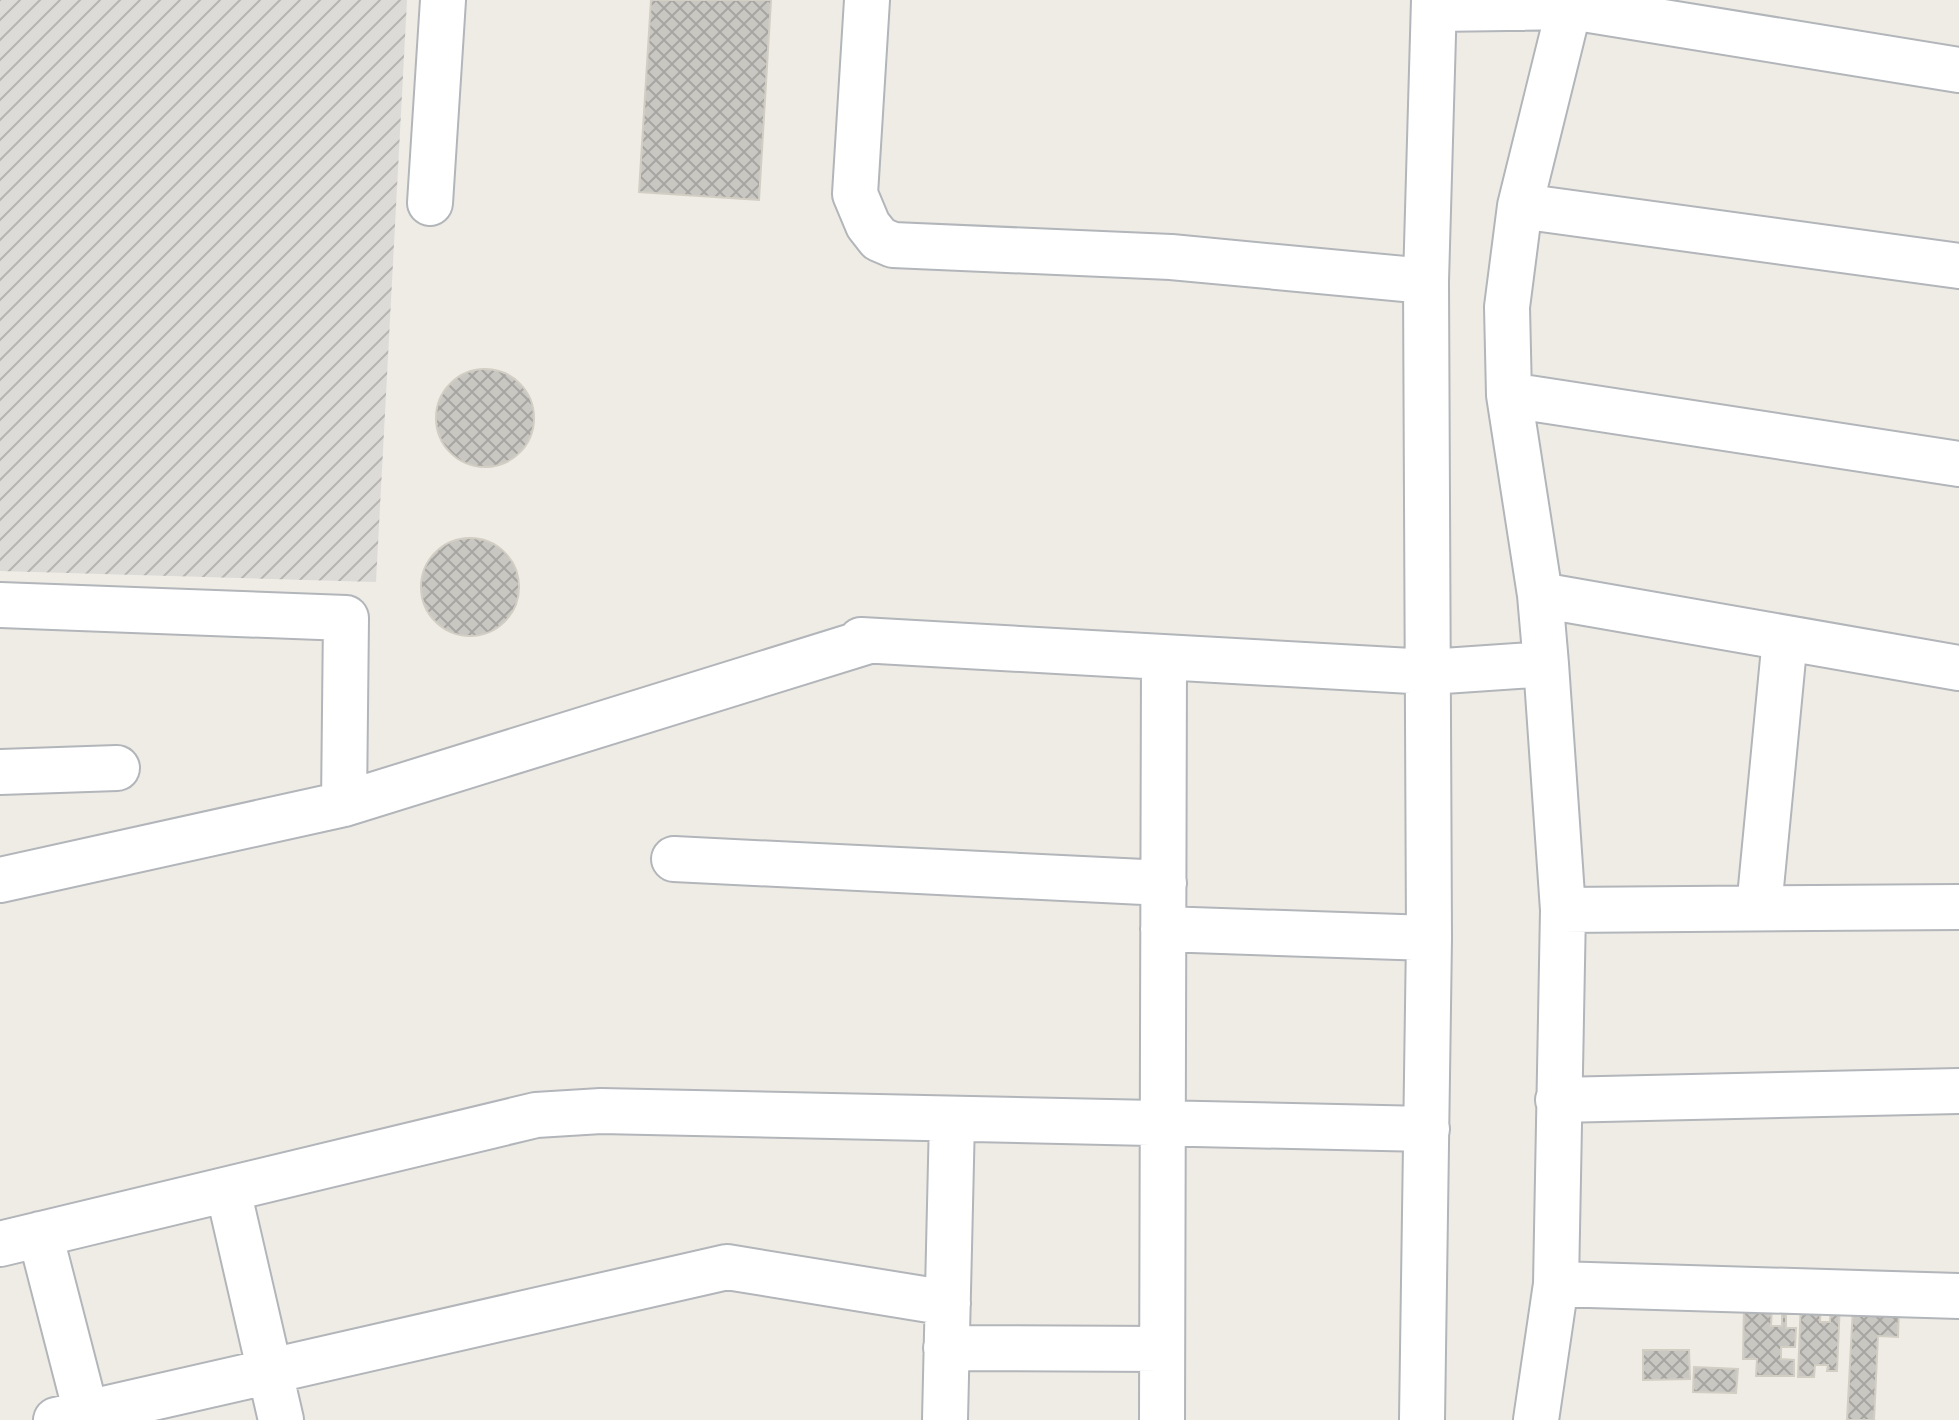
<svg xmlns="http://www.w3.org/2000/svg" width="1959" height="1420" viewBox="0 0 1959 1420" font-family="Signika,sans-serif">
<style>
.industrial{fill:url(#industrial-furrows)}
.building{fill:url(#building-cross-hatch);stroke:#d2cec4;stroke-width:2}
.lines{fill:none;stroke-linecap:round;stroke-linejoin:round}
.minor-casing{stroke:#b2b5b9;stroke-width:48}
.minor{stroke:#fff;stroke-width:44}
</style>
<defs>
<pattern id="industrial-furrows" width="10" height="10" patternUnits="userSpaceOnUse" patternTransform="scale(2)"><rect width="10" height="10" fill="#dddbd7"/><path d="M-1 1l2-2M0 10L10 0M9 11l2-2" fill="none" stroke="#b6b5b2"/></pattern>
<pattern id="building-cross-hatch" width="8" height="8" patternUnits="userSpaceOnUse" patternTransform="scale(2)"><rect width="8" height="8" fill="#c9c7c2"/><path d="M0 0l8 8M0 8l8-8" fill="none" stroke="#a6a5a1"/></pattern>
</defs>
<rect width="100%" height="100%" fill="#eeece5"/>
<!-- industrial -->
<path class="industrial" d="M0 0H407L376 582 0 571Z"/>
<!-- building -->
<path class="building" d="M651 0H771L759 200 639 192Z
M436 418a49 49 0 1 1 98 0a49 49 0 1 1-98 0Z
M421 587a49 49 0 1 1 98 0a49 49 0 1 1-98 0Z
M1801 1299 1821 1300 1820 1322H1830L1831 1302H1840L1837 1371H1827L1828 1365H1815L1814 1377H1798Z
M1744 1304H1772L1771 1326H1782V1307H1796L1795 1314H1786V1328H1796L1795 1347H1781V1359L1794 1360V1376H1756L1757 1359H1743Z
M1853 1307 1899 1308 1898 1337 1878 1336 1874 1420H1847Z
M1643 1350H1689L1690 1379 1643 1380Z
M1694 1367 1738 1369 1736 1393 1693 1392Z"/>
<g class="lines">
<!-- minor casing -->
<g class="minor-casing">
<path id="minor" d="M867 0 855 194 868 225 879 239 893 245 1171 257 1426 281
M1434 9 1571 7 1959 70
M430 203 443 0
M1520 206 1959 266
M1509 395 1959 464
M1540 595 1959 668
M0 605 346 618 344 804
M861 640 1429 672 1546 664
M0 772 117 768
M674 859 1164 883
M0 880 344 804 869 641
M1759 908 1785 638
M1563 910 1959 907
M1163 929 1429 938
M1558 1100 1959 1091
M228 1190 281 1420
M40 1234 88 1420
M0 1244 536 1115 601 1111 1427 1129
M1556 1284 1959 1296
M946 1348 1162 1349
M56 1420 727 1267 948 1303
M945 1420 952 1119
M1162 1420 1164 657
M1422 1420 1429 938 1426 281 1434 0
M1536 1420 1556 1284 1563 910 1546 664 1540 595 1509 395 1507 307 1520 206 1571 0"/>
</g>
<!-- minor -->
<use href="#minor" class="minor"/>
</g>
</svg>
